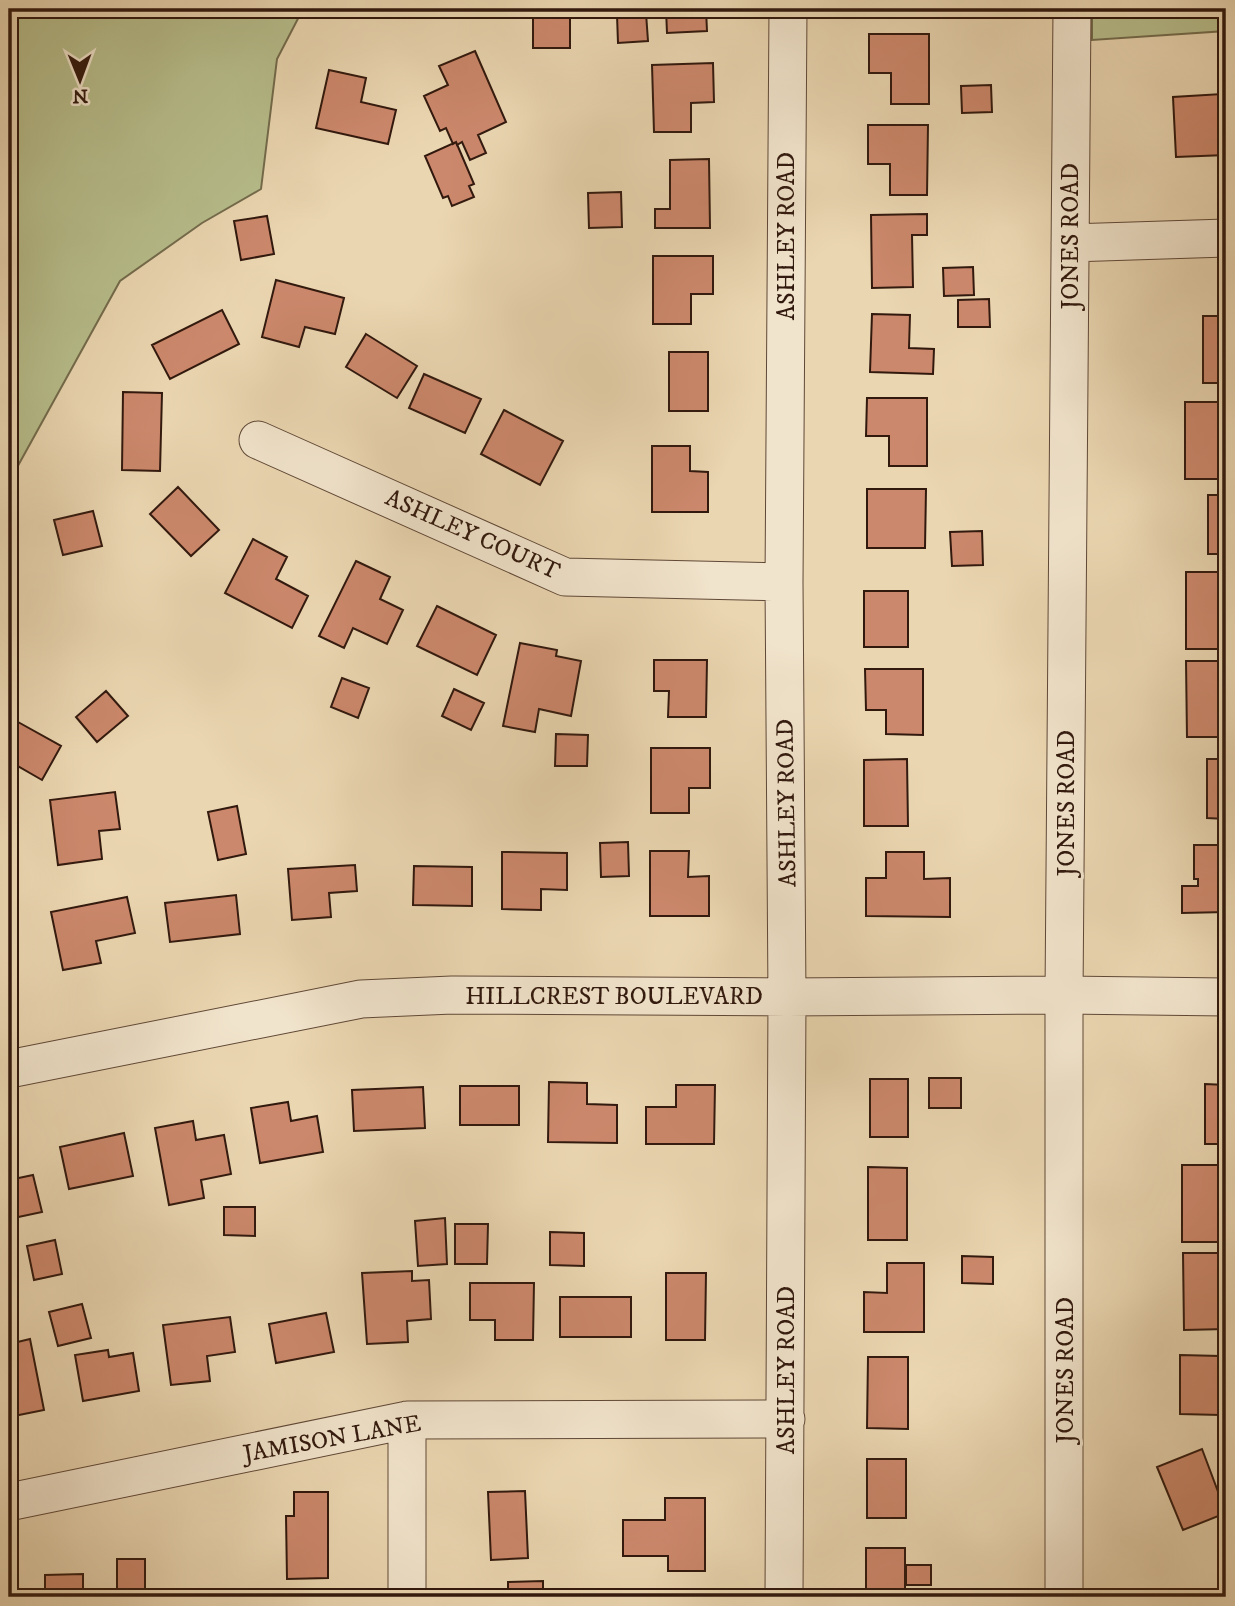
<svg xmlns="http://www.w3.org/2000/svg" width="1235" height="1606" viewBox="0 0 1235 1606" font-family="'IM FELL DW Pica',serif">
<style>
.green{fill:#b7be8c;stroke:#746c4d;stroke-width:2}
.building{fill:#cc886c;stroke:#32190e;stroke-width:2}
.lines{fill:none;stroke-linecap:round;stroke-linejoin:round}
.minor-casing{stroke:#604837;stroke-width:39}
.minor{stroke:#f1e4cc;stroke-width:37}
.labels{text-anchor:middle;stroke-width:6;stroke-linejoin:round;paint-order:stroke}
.street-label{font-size:24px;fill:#32190e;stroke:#f1e4cc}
</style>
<rect width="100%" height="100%" fill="#ead6b1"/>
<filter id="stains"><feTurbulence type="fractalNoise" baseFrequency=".00286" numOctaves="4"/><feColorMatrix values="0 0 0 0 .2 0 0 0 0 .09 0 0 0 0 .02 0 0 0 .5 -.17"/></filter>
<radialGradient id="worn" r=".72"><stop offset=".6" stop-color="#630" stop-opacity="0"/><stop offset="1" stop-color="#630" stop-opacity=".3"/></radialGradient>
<!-- green -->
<path class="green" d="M9 9H303L277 59 261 189 202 223 120 281 9 482Z
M1092 9H1226V31L1092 40Z"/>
<!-- building -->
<path class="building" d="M488 9H526V13H488Z
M533 9H570V48H533Z
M666 9H706L707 31 667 33Z
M646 13 648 41 618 43 617 15Z
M869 34H929V104H891V73H869Z
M475 51 506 122 478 135 486 153 470 160 462 142 457 145 456 142 453 144 446 128 440 131 424 96 448 85 439 66Z
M713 63 714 102 691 103V132H654L652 65Z
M329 70 366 78 361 102 396 110 388 144 316 128Z
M991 85 992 112 962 113 961 86Z
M1222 94 1223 117H1226V155L1176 157 1173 97Z
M868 125H928L927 195H890V164H868Z
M456 142 474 184 469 186 474 197 452 206 448 196 443 198 425 156Z
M709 159 710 228H655V209H670V160Z
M621 192 622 227 589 228 588 193Z
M927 214V235H912L913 287 872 288 871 215Z
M267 216 274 254 241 260 234 221Z
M653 256H713V294H691V324H653Z
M973 267 974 295 944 296 943 268Z
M276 280 344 298 335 334 305 327 299 347 262 337Z
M989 299 990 327H958V300Z
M222 310 239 344 170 379 152 345Z
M872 314 910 315 909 348 934 349 933 374 870 372Z
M1203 316H1226V383H1203Z
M366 334 417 366 397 398 346 367Z
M669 352H708V411H669Z
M424 374 481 399 465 433 409 408Z
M123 392 162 393 160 471 122 470Z
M867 398H927V466H889V436H866Z
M1185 402H1226V479H1185Z
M504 410 563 441 540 485 481 454Z
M652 446H690V471L708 472V512H652Z
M178 487 219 530 191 556 150 514Z
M867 489H926L925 548H867Z
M1208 495H1226V554H1208Z
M93 511 102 546 63 555 54 520Z
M982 531 983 565 952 566 950 532Z
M253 539 287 557 276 579 308 596 292 628 225 593Z
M356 561 390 577 380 599 403 610 387 644 353 628 344 648 319 636Z
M1186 572H1226V649H1186Z
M864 591H908V647H864Z
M437 606 496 635 477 675 417 646Z
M520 643 557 650 556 656 581 661 571 716 539 709 535 732 503 726Z
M654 660H707L706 717H668L669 691H654Z
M1186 661H1226V737H1187Z
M865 669H923V735L886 734V710H866Z
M342 678 369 688 358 718 331 707Z
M454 689 484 703 471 730 442 716Z
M106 691 128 716 97 742 76 717Z
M9 717 61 746 42 780 9 761Z
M556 734 588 735 587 766H555Z
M651 748H710V788H689V813H651Z
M907 759 908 826H864V760Z
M1207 759H1226V819L1207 818Z
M115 792 120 829 99 831 102 859 58 865 50 800Z
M237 806 246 854 218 860 208 812Z
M628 842 629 876 601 877 600 843Z
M1194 845H1226V912L1182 913V886H1198V879H1194Z
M650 851H689L688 877 709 876V916H650Z
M502 852 567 853V890L541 889V910L502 909Z
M886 852H924V879L950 878V917L866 916V878H886Z
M355 865 357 891 329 893 331 917 292 920 288 869Z
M414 866 472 867V906L413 905Z
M236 895 240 934 170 942 165 903Z
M127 897 135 933 96 941 101 963 63 970 51 912Z
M929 1078H961V1108H929Z
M870 1079H908V1137H870Z
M549 1082 587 1083V1104L617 1105V1143L548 1142Z
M1205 1084 1226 1085V1144H1205Z
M676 1085H715L714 1144H646V1107H676Z
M460 1086H519V1125H460Z
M423 1087 425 1128 354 1131 352 1090Z
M288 1102 291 1121 317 1116 323 1152 260 1163 251 1108Z
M193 1121 196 1140 224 1135 231 1174 201 1180 204 1198 169 1205 155 1128Z
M124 1133 133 1176 69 1189 60 1147Z
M1182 1165H1226V1242H1182Z
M868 1167 907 1168V1240H868Z
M33 1175 42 1212 9 1219V1180Z
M224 1207H255V1236L224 1235Z
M445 1218 447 1264 418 1266 415 1221Z
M455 1224H488L487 1264H455Z
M550 1232 584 1233V1266L550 1265Z
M55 1240 62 1274 34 1280 27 1246Z
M1183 1253H1226V1329L1184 1330Z
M962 1256 993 1257V1284L962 1283Z
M887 1263H924V1332H864V1292L887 1293Z
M412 1271V1281L429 1280 431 1319 407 1321 408 1342 367 1344 362 1273Z
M666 1273H706L705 1340H666Z
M470 1283H534L533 1340H495V1320H470Z
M560 1297H631V1337H560Z
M82 1304 91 1338 58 1346 49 1312Z
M326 1313 334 1352 276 1363 269 1324Z
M230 1317 235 1352 207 1356 210 1381 171 1385 163 1325Z
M30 1339 44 1410 9 1417V1344Z
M108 1350 109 1357 133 1353 139 1391 83 1401 75 1355Z
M1180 1355 1220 1356V1415L1180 1414Z
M868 1357H908V1429L867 1428Z
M1202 1449 1226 1513 1183 1530 1157 1467Z
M867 1459H906V1518H867Z
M525 1491 528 1558 491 1560 488 1492Z
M294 1492H328V1578L287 1579 286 1516H294Z
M665 1498H705V1571H668V1556H623V1520H665Z
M866 1548H905V1597H866Z
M117 1559H145V1591L117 1590Z
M906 1565H931V1585H906Z
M83 1574V1597H45V1575Z
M543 1581V1597H508V1582Z
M235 1595V1597H198V1596Z"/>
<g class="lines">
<!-- minor casing -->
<g class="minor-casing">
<path id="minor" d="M1070 243 1226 238
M258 440 565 577 784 582
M9 1069 361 999 452 995 787 997 1064 995 1226 997
M9 1502 407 1420 786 1419
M407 1597V1420
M784 1597 787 997 784 582 788 9
M1064 1597V995L1072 9"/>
</g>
<!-- minor -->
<use href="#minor" class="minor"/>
</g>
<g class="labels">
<!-- street labels -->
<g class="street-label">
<text transform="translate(786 236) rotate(-90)" y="8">ASHLEY ROAD</text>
<text transform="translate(1070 236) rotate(-90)" y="8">JONES ROAD</text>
<text transform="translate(473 534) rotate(24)" y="8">ASHLEY COURT</text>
<text transform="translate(786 803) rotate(-91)" y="8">ASHLEY ROAD</text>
<text transform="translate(1066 803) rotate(-90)" y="8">JONES ROAD</text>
<text x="614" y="1004">HILLCREST BOULEVARD</text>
<text transform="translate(786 1370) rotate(-90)" y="8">ASHLEY ROAD</text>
<text transform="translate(1065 1370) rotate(-90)" y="8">JONES ROAD</text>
<text transform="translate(332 1438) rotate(-10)" y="8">JAMISON LANE</text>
</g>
</g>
<!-- margin -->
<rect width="1235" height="1606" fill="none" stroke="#ead6b1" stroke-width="35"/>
<rect x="10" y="10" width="1214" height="1585" fill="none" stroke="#32190e" stroke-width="3.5"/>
<rect x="18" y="18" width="1200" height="1571" fill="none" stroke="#32190e" stroke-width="2"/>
<!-- north arrow -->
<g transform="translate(80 80) rotate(179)" stroke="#f1e4cc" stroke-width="5" paint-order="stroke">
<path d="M0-5L12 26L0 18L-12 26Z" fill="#32190e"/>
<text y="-10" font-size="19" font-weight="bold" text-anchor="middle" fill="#32190e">N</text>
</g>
<rect width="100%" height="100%" filter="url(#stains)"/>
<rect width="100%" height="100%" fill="url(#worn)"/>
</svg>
